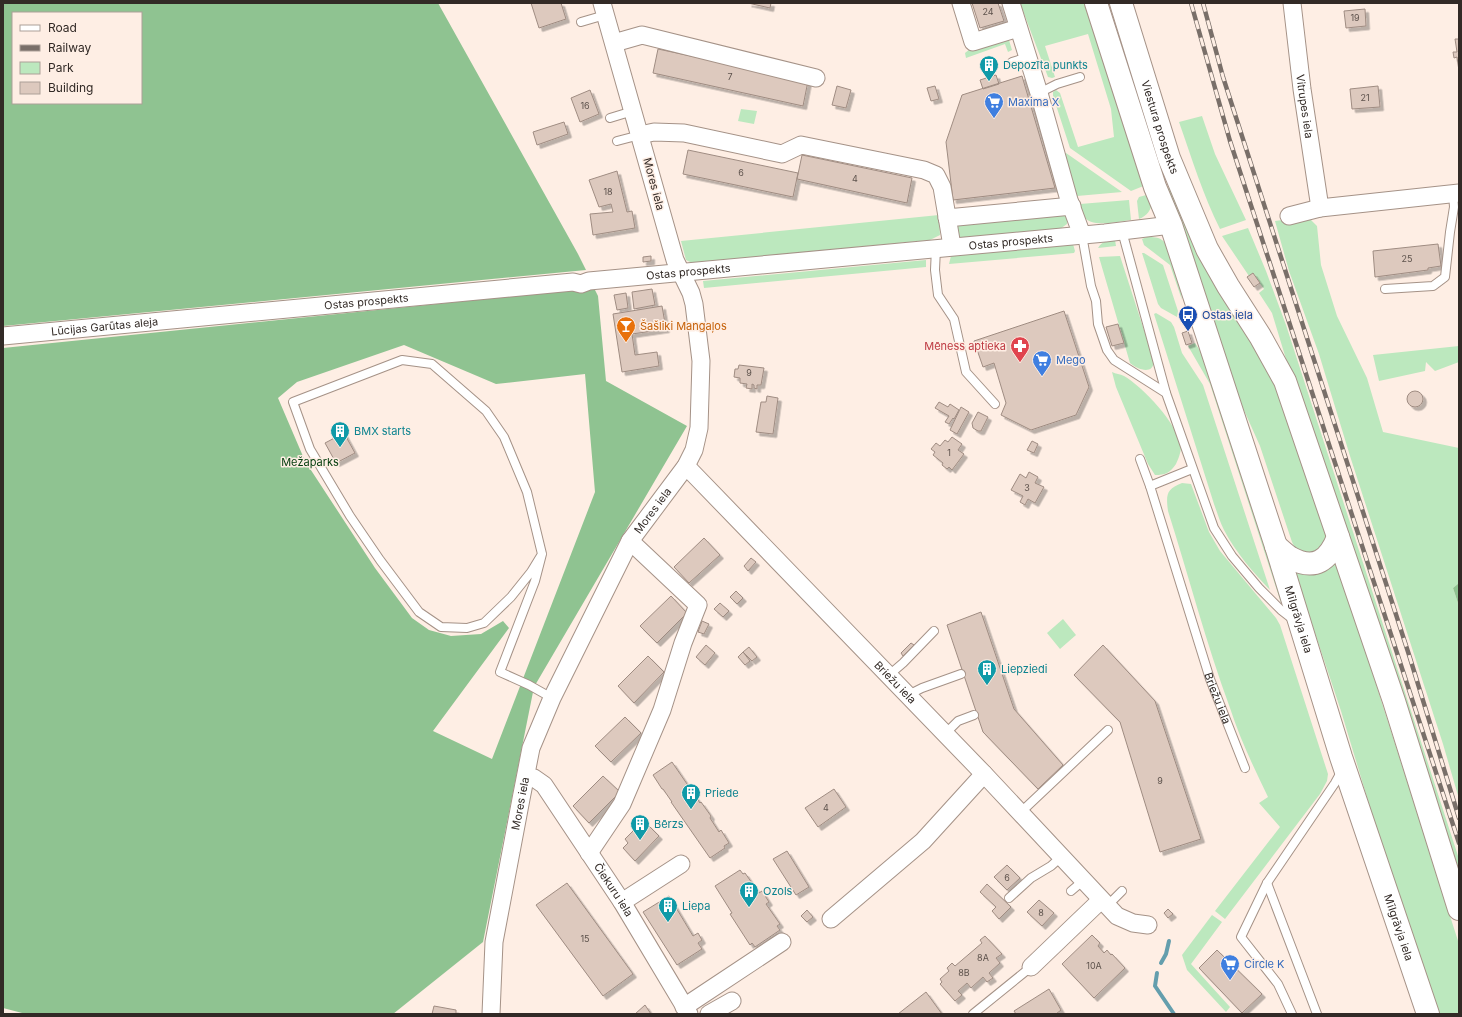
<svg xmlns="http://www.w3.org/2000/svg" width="1462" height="1017" viewBox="0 0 1462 1017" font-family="Inter,sans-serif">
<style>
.green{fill:#bce8be}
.forest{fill:#8fc391;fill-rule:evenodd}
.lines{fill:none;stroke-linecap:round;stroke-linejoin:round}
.stream{stroke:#649ead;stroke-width:4}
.building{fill:#ddc9be;stroke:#9f8c82;filter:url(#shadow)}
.service-casing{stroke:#a59287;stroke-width:10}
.minor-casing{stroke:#a59287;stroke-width:19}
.primary-casing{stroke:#a59287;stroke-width:24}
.service{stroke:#fff;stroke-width:8}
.minor{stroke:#fff;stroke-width:17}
.primary{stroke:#fff;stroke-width:22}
.rail-casing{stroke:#796f69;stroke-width:4.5}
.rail{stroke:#feeee4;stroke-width:3;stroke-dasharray:9;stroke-linecap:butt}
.labels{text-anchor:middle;stroke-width:3;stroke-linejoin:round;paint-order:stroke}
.number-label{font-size:9px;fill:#5d524c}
.culture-label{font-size:11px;fill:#0d838f;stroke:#feeee4;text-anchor:start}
.shop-label{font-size:11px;fill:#366cbe;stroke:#feeee4;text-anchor:start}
.street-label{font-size:11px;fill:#322a26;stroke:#feeee4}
.transit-label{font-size:11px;fill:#164399;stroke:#feeee4;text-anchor:start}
.food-label{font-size:11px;fill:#c56008;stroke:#feeee4;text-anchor:start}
.health-label{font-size:11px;fill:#be3a42;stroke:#feeee4;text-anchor:end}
.park-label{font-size:11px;fill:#003b0b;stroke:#feeee4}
</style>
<defs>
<filter id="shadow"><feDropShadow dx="3.5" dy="3.5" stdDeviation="0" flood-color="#0004"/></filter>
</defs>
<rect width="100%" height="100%" fill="#feeee4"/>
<!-- green -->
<path class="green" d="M1020 3H1088L1146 185 1131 191 1070 148 1053 96V92L1056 90 1060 93 1078 147 1114 137 1111 109 1088 34 1045 46 1055 77 1052 78 1048 77Z
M1008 37 1012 50 1008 52 1005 44 966 58 965 53 970 49Z
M741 109 757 111 754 124 738 121Z
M1202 116 1215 154 1246 220 1220 229C1203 195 1192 159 1179 122Z
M1066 153 1122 192 1077 196 1064 154Z
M1170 187 1177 207 1204 266 1252 343 1277 387 1327 534 1320 550 1310 554 1296 550 1292 542 1260 446 1234 388 1168 188Z
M1150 194C1154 206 1150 214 1139 219L1137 201 1139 197Z
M1129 200 1131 220C1120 221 1090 229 1084 216 1082 212 1081 208 1080 204Z
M1063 212 1067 215V224L1060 229 956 238 957 221Z
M939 215 940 235 930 240 692 263 686 260 681 241Z
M1304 217 1311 220 1317 226 1321 265 1337 316 1367 378 1383 432 1459 448V583L1453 588 1459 606V799L1443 744 1350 456 1319 354 1289 271 1275 221Z
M1248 228 1266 271 1286 325 1459 859V883L1286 359 1272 313 1259 293 1264 289 1253 274 1249 276 1222 236Z
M1147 237C1153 237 1158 237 1162 240 1175 250 1180 285 1182 300L1170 265 1144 245 1142 239Z
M1115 240 1116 246 1098 248C1102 241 1107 241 1115 240Z
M1073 244 1075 251 1074 253 949 264 951 256Z
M1142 253H1144L1163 265 1178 311 1177 317 1161 308 1158 304Z
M1120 256 1154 361C1153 376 1137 369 1130 363L1099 257Z
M926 260V267L704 288 703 281Z
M1156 313 1171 322 1174 327 1182 353 1203 385 1270 590C1253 572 1236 553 1224 530 1220 522 1217 512 1214 504L1154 314Z
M1195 343 1205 358 1285 604 1281 603 1210 384 1188 346Z
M1459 346V362L1435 371 1426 362 1425 371 1379 381 1373 355Z
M1112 372C1116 374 1120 374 1124 376 1143 387 1178 424 1181 447 1181 452 1178 460 1176 464 1170 473 1165 475 1155 475L1148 464 1116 387Z
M1182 483 1191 484 1209 532 1220 551 1276 618 1280 625 1328 774 1327 781 1320 794 1225 919 1215 911 1280 827 1259 803 1268 797C1254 768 1240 739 1230 708 1206 643 1189 577 1168 511 1166 495 1166 489 1182 483Z
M1336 559 1459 944V1014H1436L1381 844 1341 711 1293 567Z
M1063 619 1076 635 1060 649 1047 633Z
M1212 915 1222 922 1191 964 1230 1007 1226 1012 1187 970 1182 955Z"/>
<!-- forest -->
<path class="forest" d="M3 3H438L578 254 586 270 3 326ZM13 13H141V103H13Z
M594 288 598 296 606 381 687 426 534 687 483 942 393 1014H26L3 1008V348ZM404 345 496 384 585 374 595 492 492 759 433 731 509 628 503 621 481 634 451 636 429 630 412 618 375 568 305 461 278 398 297 382Z
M1459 583V606L1453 588Z"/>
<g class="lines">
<!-- stream -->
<path class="stream" d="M1161 963 1166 954 1169 941
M1157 973 1155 986 1174 1014"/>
</g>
<!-- building -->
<path class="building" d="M531 3H561L566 19 539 28Z
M748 3H771L770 8Z
M972 3H998L1004 21 980 28Z
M1365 9 1366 26 1346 28 1344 11Z
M1455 39H1459V71L1457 57 1454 58 1453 52H1457Z
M658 49 808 81 803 106 653 73Z
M996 75 999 84 983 89 980 80Z
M1022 76 1055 188 953 200 946 142 962 95Z
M837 86 851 90 846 108 832 105Z
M935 86 939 99 931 101 927 88Z
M1378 86 1380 107 1352 109 1350 89Z
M590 90 599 114 580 122 571 98Z
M564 122 568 134 537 145 533 132Z
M688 150 798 173 793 197 683 174Z
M802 155 912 178 907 203 797 179Z
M617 171 627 212 632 211 635 228 593 235 590 214 613 212 611 204 599 207 589 180Z
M1438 244 1441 266 1428 268V270L1375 277 1373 251Z
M651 256V261L643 262V257Z
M1253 273 1260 283 1254 287 1247 277Z
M652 289 655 305 634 309 632 292Z
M626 293 628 308 617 310 614 295Z
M662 306 666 329 632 334 635 355 657 352 659 366 622 372 613 314Z
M1064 311 1089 387 1076 415 1031 430 1001 415 1006 403 994 363 983 367 974 341Z
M1118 324 1124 343 1112 346 1106 327Z
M1188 331 1192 343 1186 345 1182 333Z
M739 365 764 368 761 385H757V389L754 388V385L752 384V389L746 388 747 384 740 383V378L734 377 735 369H738Z
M1407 399a8 8 0 1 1 16 0a8 8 0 1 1-16 0Z
M767 396 778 398 773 434 756 432 761 402H766Z
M939 402 948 407 950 404 959 410 954 419 953 418 949 424 945 422 949 416 935 408Z
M961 407 969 412 957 434 950 430Z
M978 412 988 417 981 431H978L973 428 972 423Z
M344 433 355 453 336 463 325 443Z
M952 437 962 444 958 450 964 454 952 470 949 467 947 469 942 465 943 463 933 455 935 452 931 449 936 443 940 446 945 440 948 442Z
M1032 441 1038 444 1034 453 1027 450Z
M1029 472 1038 477 1035 483 1044 487 1035 503 1028 499 1025 505 1020 502 1023 496 1011 490 1020 474 1026 478Z
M704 538 720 555 689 583 674 567Z
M751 558 756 562 748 571 744 566Z
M736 591 743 598 737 604 730 597Z
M671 596 687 613 657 643 640 626Z
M720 603 729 611 723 617 714 609Z
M981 612 1014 709 1063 765 1038 789 983 732 947 625Z
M702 621 709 624 704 634 698 632Z
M911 643 914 645 903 656 901 653Z
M706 645 715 653 705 665 696 657Z
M1103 645 1155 701 1201 839 1160 852 1120 722 1074 675Z
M749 647 757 657 752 661 743 652Z
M743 652 750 661 745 665 738 657Z
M648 656 664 672 634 703 618 686Z
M625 717 641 733 611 762 595 746Z
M672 762 700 803 701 802 711 816 710 818 719 832 721 830 729 843 724 846 725 848 710 858 671 802H672L663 789H662L653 775Z
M603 776 620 792 589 823 573 806Z
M834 789 846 807 818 827 805 808Z
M647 824 659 836 635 861 623 848 628 843 625 839 639 825 642 829Z
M787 851 809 887 796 895 773 859Z
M1007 865 1020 878 1007 890 994 877Z
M740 870 743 874 745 873 759 893 762 891 769 902 766 904 780 924 777 926 780 930 755 947 752 943 750 945 730 914 732 913 715 886Z
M567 883 633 974 603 996 536 905Z
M987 884 1011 907 999 919 992 911 996 907 980 892Z
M669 896 693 936 698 933 702 940 698 943 702 949 677 965 643 912Z
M1039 900 1054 913 1042 926 1027 912Z
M1168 909 1173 914 1168 918 1164 913Z
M807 910 813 917 807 922 801 916Z
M1092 935 1100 943 1098 946 1104 953 1107 950 1111 955 1112 954 1125 968 1094 998 1062 964Z
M985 936 1002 954 996 958 1000 963 989 973 993 978 987 982 983 977 971 988 967 983 958 991 962 995 955 1001 940 984 942 982 940 979 949 971 947 968 952 963 955 966 982 943 980 940Z
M1217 950 1262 994 1242 1013 1199 968Z
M1049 989 1061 1010 1056 1014H1016L1014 1011Z
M926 992 942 1014H898Z
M645 1005 651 1014H635Z
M434 1006 456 1010V1014H432Z"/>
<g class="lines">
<!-- service casing -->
<g class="service-casing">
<g id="service">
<path d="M581 22 605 15"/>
<path d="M1012 62 1028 57"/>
<path d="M1039 93 1057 84 1080 77"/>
<path d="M610 118 633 111"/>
<path d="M617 141 640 135"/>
<path d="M1122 231 1166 393"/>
<path d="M1082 235 1091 286 1096 301 1098 324 1107 350 1114 360 1166 393 1214 528 1232 556 1259 588 1281 610 1290 617 1295 618"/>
<path d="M936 248 935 270 938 295 954 319 966 372 995 404"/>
<path d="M1385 289 1433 286 1445 277 1450 232 1454 207 1453 194"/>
<path d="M1140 459 1150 486"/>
<path id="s1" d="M1192 469 1150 486 1210 679 1245 768"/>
<path d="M542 554 531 572 511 597 484 623 467 628 441 627 419 612 380 560 350 516 310 449 293 402 402 360 432 364 486 411 504 437 527 492 542 554 535 581 500 672 529 685 552 698"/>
<path d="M889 675 903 663 934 631"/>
<path d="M908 695 922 688 961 674"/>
<path d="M945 734 958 721 974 715"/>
<path d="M1020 813 1108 730"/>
<path d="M1267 883 1317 1014"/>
<path d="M1071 891 1084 880"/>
<path d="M1009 898 1031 878 1051 866 1061 857"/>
<path d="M1107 906 1122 891"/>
<path d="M973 1014 1031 967"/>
<path d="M1292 1014 1278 984 1241 937 1267 883 1335 783 1340 774V770"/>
</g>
</g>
<!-- minor casing -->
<g class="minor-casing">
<g id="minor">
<path d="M961 3 973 42 1018 28"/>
<path d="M1011 3 1039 93 1069 200 1082 235"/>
<path id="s2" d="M1292 3 1302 89 1320 208"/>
<path d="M614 43 642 35 816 78"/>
<path d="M640 135 654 132 684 133 782 154 801 145 924 170 936 175 942 187 952 246"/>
<path d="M1289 216 1320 208 1459 193"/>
<path d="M947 218 1072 206"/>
<path id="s3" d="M3 336 573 282 581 284 589 281 1105 233 1171 225"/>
<path id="s4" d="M686 466 984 774 1117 916 1133 923 1148 925"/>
<path id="s5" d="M526 777 534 778 544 785 622 902 689 1014"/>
<path d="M589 853 622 804 662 710 683 643 698 605 630 541"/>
<path d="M622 902 681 864"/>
<path d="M831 919 923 841 984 774"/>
<path d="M1031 967 1101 900"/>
<path d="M684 1007 782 942"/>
<path id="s6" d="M491 1014 494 942 521 799 531 748 539 729 552 698 630 541 686 466 694 450 699 428 701 361 694 304 691 293 675 260 602 3"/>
<path d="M709 1014 732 1001"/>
</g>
</g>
<!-- primary casing -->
<g class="primary-casing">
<g id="primary">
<path id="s7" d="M1096 3 1155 187 1171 225 1276 546 1341 757 1428 1014"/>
<path id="s8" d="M1121 3 1169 158 1207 249 1228 286 1260 336 1285 381 1394 701 1459 909"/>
<path d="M1276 546C1281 550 1286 555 1291 558 1315 571 1329 560 1338 537"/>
</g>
</g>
<!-- service -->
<use href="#service" class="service"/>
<!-- minor -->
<use href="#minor" class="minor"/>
<!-- primary -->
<use href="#primary" class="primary"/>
<!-- rail casing -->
<g class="rail-casing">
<path id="rail" d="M1191 3 1230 141 1459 843
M1203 3 1223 77 1410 658 1459 818"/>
</g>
<!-- rail -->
<use href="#rail" class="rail"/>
</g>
<!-- icons -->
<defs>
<g id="building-pin" transform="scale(1)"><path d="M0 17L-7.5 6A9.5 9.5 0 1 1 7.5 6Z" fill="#0f9aa8" stroke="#feeee4"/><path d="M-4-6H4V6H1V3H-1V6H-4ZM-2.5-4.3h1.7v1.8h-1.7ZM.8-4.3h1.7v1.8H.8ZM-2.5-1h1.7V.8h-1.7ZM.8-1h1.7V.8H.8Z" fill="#fff"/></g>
<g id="supermarket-pin" transform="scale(1)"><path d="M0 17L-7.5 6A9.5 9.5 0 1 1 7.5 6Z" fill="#3f7fe0" stroke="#feeee4"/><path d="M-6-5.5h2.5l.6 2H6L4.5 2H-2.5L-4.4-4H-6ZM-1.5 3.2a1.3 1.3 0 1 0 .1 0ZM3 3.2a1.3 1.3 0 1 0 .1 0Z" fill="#fff"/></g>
<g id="bus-pin" transform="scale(1)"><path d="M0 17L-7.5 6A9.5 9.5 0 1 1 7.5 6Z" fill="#1a4fb4" stroke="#feeee4"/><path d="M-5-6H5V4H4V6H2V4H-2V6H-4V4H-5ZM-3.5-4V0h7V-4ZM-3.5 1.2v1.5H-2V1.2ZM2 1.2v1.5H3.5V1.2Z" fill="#fff"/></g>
<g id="bar-pin" transform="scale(1)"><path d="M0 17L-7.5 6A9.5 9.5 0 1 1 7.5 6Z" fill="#e8710a" stroke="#feeee4"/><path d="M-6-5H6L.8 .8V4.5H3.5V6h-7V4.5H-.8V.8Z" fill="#fff"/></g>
<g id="pharmacy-pin" transform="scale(1)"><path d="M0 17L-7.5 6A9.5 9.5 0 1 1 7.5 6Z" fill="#e0444e" stroke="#feeee4"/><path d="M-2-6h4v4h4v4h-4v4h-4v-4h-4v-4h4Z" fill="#fff"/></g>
</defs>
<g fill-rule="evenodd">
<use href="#building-pin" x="989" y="65"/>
<use href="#supermarket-pin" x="994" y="102"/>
<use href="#bus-pin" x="1188" y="315"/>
<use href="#bar-pin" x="626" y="326"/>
<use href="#pharmacy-pin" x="1020" y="346"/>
<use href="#supermarket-pin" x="1042" y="360"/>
<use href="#building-pin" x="340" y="431"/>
<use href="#building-pin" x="987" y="669"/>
<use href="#building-pin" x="691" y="793"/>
<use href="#building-pin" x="640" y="824"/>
<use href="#building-pin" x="749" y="891"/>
<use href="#building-pin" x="668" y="906"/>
<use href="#supermarket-pin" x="1230" y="964"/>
</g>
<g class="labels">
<!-- number labels -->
<g class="number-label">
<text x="988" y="15">24</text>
<text x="1355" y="21">19</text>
<text x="730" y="80">7</text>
<text x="1365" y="101">21</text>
<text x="585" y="109">16</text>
<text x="741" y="176">6</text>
<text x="855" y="182">4</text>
<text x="608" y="195">18</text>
<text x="1407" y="262">25</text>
<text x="749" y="376">9</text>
<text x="949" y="456">1</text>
<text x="1027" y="491">3</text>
<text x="1160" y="784">9</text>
<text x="826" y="811">4</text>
<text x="1007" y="881">6</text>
<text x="1041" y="916">8</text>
<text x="585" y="942">15</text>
<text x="983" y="961">8A</text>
<text x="1094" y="969">10A</text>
<text x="964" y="976">8B</text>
</g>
<!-- culture labels -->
<g class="culture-label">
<text x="1003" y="69">Depozīta punkts</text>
<text x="354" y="435">BMX starts</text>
<text x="1001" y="673">Liepziedi</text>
<text x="705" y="797">Priede</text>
<text x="654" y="828">Bērzs</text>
<text x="763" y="895">Ozols</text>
<text x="682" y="910">Liepa</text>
</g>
<!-- shop labels -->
<g class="shop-label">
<text x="1008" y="106">Maxima X</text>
<text x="1056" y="364">Mego</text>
<text x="1244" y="968">Circle K</text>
</g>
<!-- street labels -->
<g class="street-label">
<text dy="4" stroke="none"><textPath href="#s2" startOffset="104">Vitrupes iela</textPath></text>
<text dy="4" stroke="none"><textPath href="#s8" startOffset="130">Viestura prospekts</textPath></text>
<text transform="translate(654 184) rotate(75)" y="4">Mores iela</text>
<text dy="4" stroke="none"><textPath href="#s3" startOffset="1013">Ostas prospekts</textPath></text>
<text dy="4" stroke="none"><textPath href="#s3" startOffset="689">Ostas prospekts</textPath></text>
<text dy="4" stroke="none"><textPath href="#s3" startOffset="365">Ostas prospekts</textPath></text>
<text dy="4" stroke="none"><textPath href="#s3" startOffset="102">Lūcijas Garūtas aleja</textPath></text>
<text dy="4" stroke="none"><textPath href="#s6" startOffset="537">Mores iela</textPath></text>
<text dy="4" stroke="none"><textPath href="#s7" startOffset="649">Mīlgrāvja iela</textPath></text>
<text dy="4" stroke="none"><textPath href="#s4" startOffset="301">Briežu iela</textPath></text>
<text dy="4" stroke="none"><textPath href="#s1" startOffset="268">Briežu iela</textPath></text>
<text dy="4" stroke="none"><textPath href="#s6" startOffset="213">Mores iela</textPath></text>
<text dy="4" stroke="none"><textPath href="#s5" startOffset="146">Čiekuru iela</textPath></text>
<text dy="4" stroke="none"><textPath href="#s7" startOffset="973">Mīlgrāvja iela</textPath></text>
</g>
<!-- transit labels -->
<g class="transit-label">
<text x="1202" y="319">Ostas iela</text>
</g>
<!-- food labels -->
<g class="food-label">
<text x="640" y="330">Šašliki Mangaļos</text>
</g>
<!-- health labels -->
<g class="health-label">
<text x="1006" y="350">Mēness aptieka</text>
</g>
<!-- park labels -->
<g class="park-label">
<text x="310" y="466">Mežaparks</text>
</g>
</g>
<!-- border -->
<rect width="1462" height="1017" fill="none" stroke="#322a26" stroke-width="8"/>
<!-- legend -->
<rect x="12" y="12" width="130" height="92" fill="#feeee4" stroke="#aca098"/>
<rect x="20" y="25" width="20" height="6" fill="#ffffff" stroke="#aca098"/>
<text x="48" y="32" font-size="12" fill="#322a26">Road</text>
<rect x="20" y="45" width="20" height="6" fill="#796f69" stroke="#aca098"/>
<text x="48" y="52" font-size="12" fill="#322a26">Railway</text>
<rect x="20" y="62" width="20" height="12" fill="#bce8be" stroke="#aca098"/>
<text x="48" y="72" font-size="12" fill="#322a26">Park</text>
<rect x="20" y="82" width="20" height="12" fill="#ddc9be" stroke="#aca098"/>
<text x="48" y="92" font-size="12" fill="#322a26">Building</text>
</svg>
